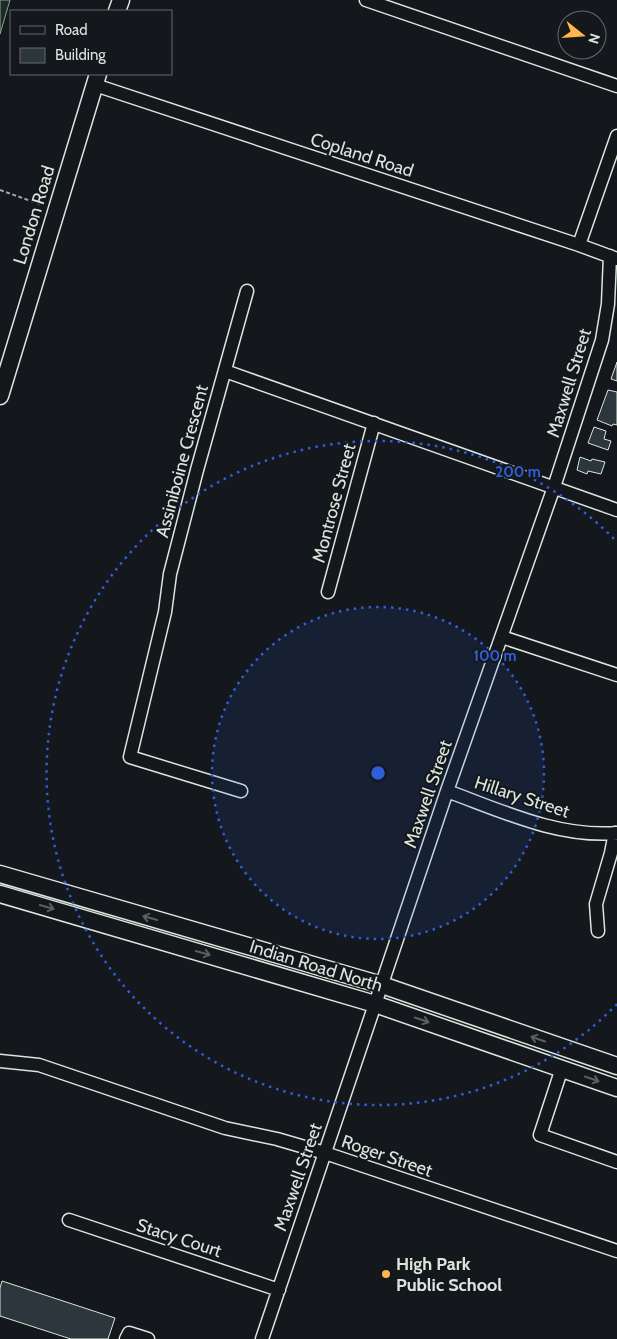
<svg xmlns="http://www.w3.org/2000/svg" width="617" height="1339" font-family="Cabin,sans-serif">
<style>
.green{fill:#1a2d24;stroke:#939e99}
.building{fill:#2c363c;stroke:#d8e6dc}
.lines{fill:none;stroke-linecap:round;stroke-linejoin:round}
.minor-casing{stroke:#d8e6dc;stroke-width:15}
.major-casing{stroke:#d8e6dc;stroke-width:19}
.path{stroke:#9da8a2;stroke-width:2;stroke-dasharray:4 2.5;stroke-linecap:butt}
.minor{stroke:#14181c;stroke-width:12}
.major{stroke:#14181c;stroke-width:16}
.oneway{stroke:#59605f}
.ring{fill:none;stroke:#305dd8;stroke-width:2.5;stroke-dasharray:2.5 5}
.poi-dot{fill:#ffb74d;stroke:#14181c;stroke-width:2}
.labels{text-anchor:middle;stroke-width:4;stroke-linejoin:round;paint-order:stroke}
.street-label{font-size:18px;fill:#d8e6dc;stroke:#14181c}
.poi-label{font-size:18px;font-weight:bold;fill:#d8e6dc;stroke:#14181c;text-anchor:start}
.centre{fill:#305dd8;stroke:#14181c;stroke-width:2.5}
.ring-label{font-size:15px;text-anchor:middle;font-weight:bold;fill:#305dd8;stroke:#14181c;stroke-width:4;stroke-linejoin:round;paint-order:stroke}
</style>
<rect width="100%" height="100%" fill="#14181c"/>
<path class="green" d="M0,0H10L0,34Z"/>
<path class="building" d="M617,362V381L611,379Z
M608,390L617,392V425L613,424L612,426L597,420Z
M594,427L606,431L604,439L611,441L608,450L588,443Z
M580,457L591,461L592,459L605,462L601,474L588,471L587,474L577,470Z
M2,1281L115,1318L108,1339H71L0,1316V1288Z"/>
<g class="lines">
<defs>
<path id="minor" d="M366,0L617,86
M95,85L579,245L617,259
M579,245L617,136
M225,371L617,510
M328,592L374,423
M502,637L617,675
M241,791L130,757L165,612L170,574L197,470L247,291
M447,791C502,811 558,838 617,833
M598,931L596,904L611,853L615,833
M0,1061L39,1065L225,1128L277,1139L325,1153L617,1251
M562,1068L540,1135L617,1162
M69,1220L279,1290
M126,1339L129,1333L148,1339
M262,1339L447,791L554,487L602,340L608,304L610,256"/>
<path id="major" d="M117,11L121,0
M0,396L98,74
M0,874L382,985L617,1066
M0,894L375,1004L617,1088"/>
</defs>
<use href="#minor" class="minor-casing"/>
<use href="#major" class="major-casing"/>
<path class="path" d="M0,190L42,205"/>
<use href="#minor" class="minor"/>
<use href="#major" class="major"/>
</g>
<defs><path id="oneway-shaft" d="M-6 0H5M1.5-3L5.5 0L1.5 3" fill="none" stroke-width="1.6" stroke-linecap="round" stroke-linejoin="round" transform="scale(1.25)"/></defs>
<g class="oneway">
<use href="#oneway-shaft" transform="translate(47 907) rotate(16)"/>
<use href="#oneway-shaft" transform="translate(150 918) rotate(-164)"/>
<use href="#oneway-shaft" transform="translate(203 953) rotate(16)"/>
<use href="#oneway-shaft" transform="translate(422 1020) rotate(19)"/>
<use href="#oneway-shaft" transform="translate(538 1039) rotate(-161)"/>
<use href="#oneway-shaft" transform="translate(592 1079) rotate(19)"/>
</g>
<circle cx="378" cy="773" r="166" fill="#305dd8" fill-opacity=".12"/>
<g class="ring">
<circle cx="378" cy="773" r="166"/>
<path d="M617 1004A332 332 0 1 1 617 542"/>
</g>
<circle class="poi-dot" cx="386" cy="1274" r="5"/>
<g class="labels">
<g class="street-label">
<text transform="translate(362 155) rotate(18)" y="6">Copland Road</text>
<text transform="translate(34 215) rotate(-73)" y="6">London Road</text>
<text transform="translate(569 383) rotate(-73)" y="6">Maxwell Street</text>
<text transform="translate(182 461) rotate(-75)" y="6">Assiniboine Crescent</text>
<text transform="translate(334 503) rotate(-75)" y="6">Montrose Street</text>
<text transform="translate(428 794) rotate(-71)" y="6">Maxwell Street</text>
<text transform="translate(522 797) rotate(18)" y="6">Hillary Street</text>
<text transform="translate(316 966) rotate(17)" y="6">Indian Road North</text>
<text transform="translate(387 1156) rotate(19)" y="6">Roger Street</text>
<text transform="translate(298 1177) rotate(-71)" y="6">Maxwell Street</text>
<text transform="translate(179 1238) rotate(18)" y="6">Stacy Court</text>
</g>
<g class="poi-label">
<text x="396" y="1270">High Park<tspan x="396" dy="21">Public School</tspan></text>
</g>
</g>
<circle cx="378" cy="773" r="8" class="centre"/>
<g class="ring-label">
<text x="518" y="477">200 m</text>
<text x="495" y="661">100 m</text>
</g>
<rect x="10" y="10" width="162" height="65" fill="#14181c" stroke="#626a69"/>
<rect x="20" y="26" width="25" height="8" fill="#14181c" stroke="#626a69"/>
<text x="55" y="35" font-size="15" fill="#d8e6dc">Road</text>
<rect x="20" y="48" width="25" height="15" fill="#2c363c" stroke="#626a69"/>
<text x="55" y="60" font-size="15" fill="#d8e6dc">Building</text>
<g transform="translate(582 35) rotate(107)"><circle r="24" fill="#14181c" stroke="#626a69"/>
<path d="M0-4L9 19L0 12L-9 19Z" fill="#ffb74d"/>
<text y="-8" font-size="14" font-weight="bold" text-anchor="middle" fill="#d8e6dc">N</text>
</g>
</svg>
